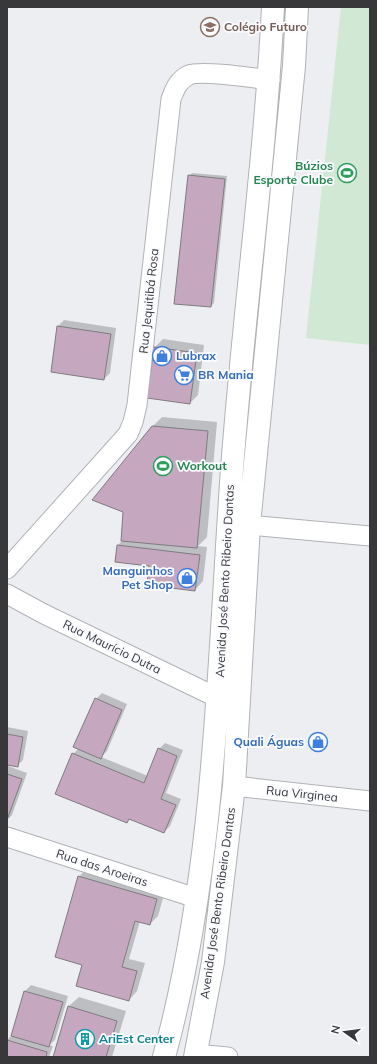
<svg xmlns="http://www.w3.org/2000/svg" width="377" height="1064" font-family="Mulish,sans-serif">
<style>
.green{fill:#d1e8d4}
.shadow{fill:#0003}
.building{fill:#c5a8c0;stroke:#7f7b7e}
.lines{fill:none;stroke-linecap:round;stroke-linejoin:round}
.street-casing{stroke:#b1b2b6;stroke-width:21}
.primary-casing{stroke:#b1b2b6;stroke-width:24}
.street{stroke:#fff;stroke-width:19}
.primary{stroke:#fff;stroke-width:22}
.labels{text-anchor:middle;stroke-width:3.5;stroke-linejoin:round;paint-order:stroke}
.education-label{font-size:12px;font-weight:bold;fill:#785e54;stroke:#fafbff;text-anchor:start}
.leisure-label{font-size:12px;font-weight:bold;fill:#27864d;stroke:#fafbff;text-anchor:end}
.street-label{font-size:12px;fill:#38383a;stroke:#fafbff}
.shop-label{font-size:12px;font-weight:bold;fill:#366cbe;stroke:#fafbff;text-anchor:start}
.culture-label{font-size:12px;font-weight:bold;fill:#0d838f;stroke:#fafbff;text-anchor:start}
</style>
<rect width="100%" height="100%" fill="#eceef2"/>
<path class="green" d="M341,7H370V345L306,338Z"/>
<path class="shadow" d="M192,173L227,176L214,303L211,306L189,176Z
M64,320L116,328L110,373L104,379L58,326Z
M163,339L204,345L198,395L190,403L155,347Z
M162,417L217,422L207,537L198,546L207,547L203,581L195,590L118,545L122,541L125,511L152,427Z
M102,693L127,704L107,751L101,757L148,776L159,749L165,743L183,750L166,793L181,799L170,826L164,832L130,819L127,822L73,754L79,748L96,699Z
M7,727L28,731L23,760L17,766L7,764Z
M8,766L27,773L12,815L7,820Z
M87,868L165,891L158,916L150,924L140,921L129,959L145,963L137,991L129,1000L83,964L79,877Z
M31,985L68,996L55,1040L49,1045L53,1046L49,1057H7V1040L12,1035L25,991Z
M79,997L126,1011L112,1057H54L69,1006Z"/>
<path class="building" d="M188,175L225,179L211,307L174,304Z
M57,326L111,334L104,380L51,372Z
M154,347L197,353L190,404L147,398Z
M152,426L208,431L197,548L121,541L123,512L92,500Z
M117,545L200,555L195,591L147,585L149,566L115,562Z
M95,698L122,710L101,759L73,747Z
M7,734L23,737L18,767L7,765Z
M158,748L177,756L161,799L176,805L164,833L129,819L127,823L55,794L72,753L144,783Z
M7,774L22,779L7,820Z
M78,876L157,899L150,925L135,921L122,967L137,971L129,1001L76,986L82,965L55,957Z
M24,991L63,1002L49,1047L11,1036Z
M68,1006L117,1021L106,1057H53Z
M7,1040L47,1052L46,1057H7Z"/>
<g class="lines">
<defs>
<path id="street" d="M249,525L370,536
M7,569L128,434L133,422L137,405L171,99C175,89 178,80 189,75C201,70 254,78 270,80
M7,594L44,614L218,698
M234,786L370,801
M7,837L196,898
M195,1054L228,1057"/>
<path id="primary" d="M164,1057C215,870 218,675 231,483C242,324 265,166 273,7
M195,1057L213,962L234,786L249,525L294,66L297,7"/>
</defs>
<use href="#street" class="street-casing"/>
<use href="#primary" class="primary-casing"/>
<use href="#street" class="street"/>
<use href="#primary" class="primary"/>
</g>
<defs>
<symbol id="school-ring" viewBox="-11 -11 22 22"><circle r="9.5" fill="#fafbff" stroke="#8d6e63" stroke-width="1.5"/><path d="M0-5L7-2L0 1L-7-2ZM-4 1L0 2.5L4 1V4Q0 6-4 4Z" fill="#8d6e63"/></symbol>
<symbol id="stadium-ring" viewBox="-11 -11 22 22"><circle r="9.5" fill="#fafbff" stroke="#2e9e5b" stroke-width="1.5"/><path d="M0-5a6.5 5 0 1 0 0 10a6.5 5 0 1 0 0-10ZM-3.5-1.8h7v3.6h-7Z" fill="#2e9e5b"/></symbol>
<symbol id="shop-ring" viewBox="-11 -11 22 22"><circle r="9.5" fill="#fafbff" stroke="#3f7fe0" stroke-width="1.5"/><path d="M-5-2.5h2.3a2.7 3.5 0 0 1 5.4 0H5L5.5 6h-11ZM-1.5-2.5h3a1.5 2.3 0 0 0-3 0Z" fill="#3f7fe0"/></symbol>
<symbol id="supermarket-ring" viewBox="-11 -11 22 22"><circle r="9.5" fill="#fafbff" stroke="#3f7fe0" stroke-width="1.5"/><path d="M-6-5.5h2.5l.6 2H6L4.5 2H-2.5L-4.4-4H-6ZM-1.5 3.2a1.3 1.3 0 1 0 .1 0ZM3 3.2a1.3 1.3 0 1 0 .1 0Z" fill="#3f7fe0"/></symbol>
<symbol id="building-ring" viewBox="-11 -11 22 22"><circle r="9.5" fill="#fafbff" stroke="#0f9aa8" stroke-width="1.5"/><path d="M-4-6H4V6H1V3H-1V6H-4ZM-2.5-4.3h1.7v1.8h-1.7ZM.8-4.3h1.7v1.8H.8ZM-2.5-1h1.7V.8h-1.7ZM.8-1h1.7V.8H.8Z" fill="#0f9aa8"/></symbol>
</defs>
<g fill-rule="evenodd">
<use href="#school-ring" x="199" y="16" width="22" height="22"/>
<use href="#stadium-ring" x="336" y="162" width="22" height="22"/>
<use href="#shop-ring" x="151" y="345" width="22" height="22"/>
<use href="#supermarket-ring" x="173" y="364" width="22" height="22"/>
<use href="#stadium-ring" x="152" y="455" width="22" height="22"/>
<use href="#shop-ring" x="176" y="567" width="22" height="22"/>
<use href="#shop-ring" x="307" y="731" width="22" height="22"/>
<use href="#building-ring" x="74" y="1028" width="22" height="22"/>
</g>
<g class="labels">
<g class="education-label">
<text x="224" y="31">Colégio Futuro</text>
</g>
<g class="leisure-label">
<text x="333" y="170">Búzios<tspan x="333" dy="14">Esporte Clube</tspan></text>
<text x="177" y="470" text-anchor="start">Workout</text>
</g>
<g class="street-label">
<text transform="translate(149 301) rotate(-84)" y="4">Rua Jequitibá Rosa</text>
<text transform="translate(225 581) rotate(-87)" y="4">Avenida José Bento Ribeiro Dantas</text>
<text transform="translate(112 647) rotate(26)" y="4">Rua Maurício Dutra</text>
<text transform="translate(302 794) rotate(6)" y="4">Rua Virginea</text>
<text transform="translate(102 868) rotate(18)" y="4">Rua das Aroeiras</text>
<text transform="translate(218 903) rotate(-82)" y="4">Avenida José Bento Ribeiro Dantas</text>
</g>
<g class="shop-label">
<text x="176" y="360">Lubrax</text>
<text x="198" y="379">BR Mania</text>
<text x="173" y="575" text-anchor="end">Manguinhos<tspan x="173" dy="14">Pet Shop</tspan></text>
<text x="304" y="746" text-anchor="end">Quali Águas</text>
</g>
<g class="culture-label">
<text x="99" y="1043">AriEst Center</text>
</g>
</g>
<rect width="377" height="1064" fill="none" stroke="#38383a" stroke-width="16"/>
<g transform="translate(345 1032) rotate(284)" stroke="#fafbff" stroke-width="3" paint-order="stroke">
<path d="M0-3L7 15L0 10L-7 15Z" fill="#38383a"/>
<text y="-6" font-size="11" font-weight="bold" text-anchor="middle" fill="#38383a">N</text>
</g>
</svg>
